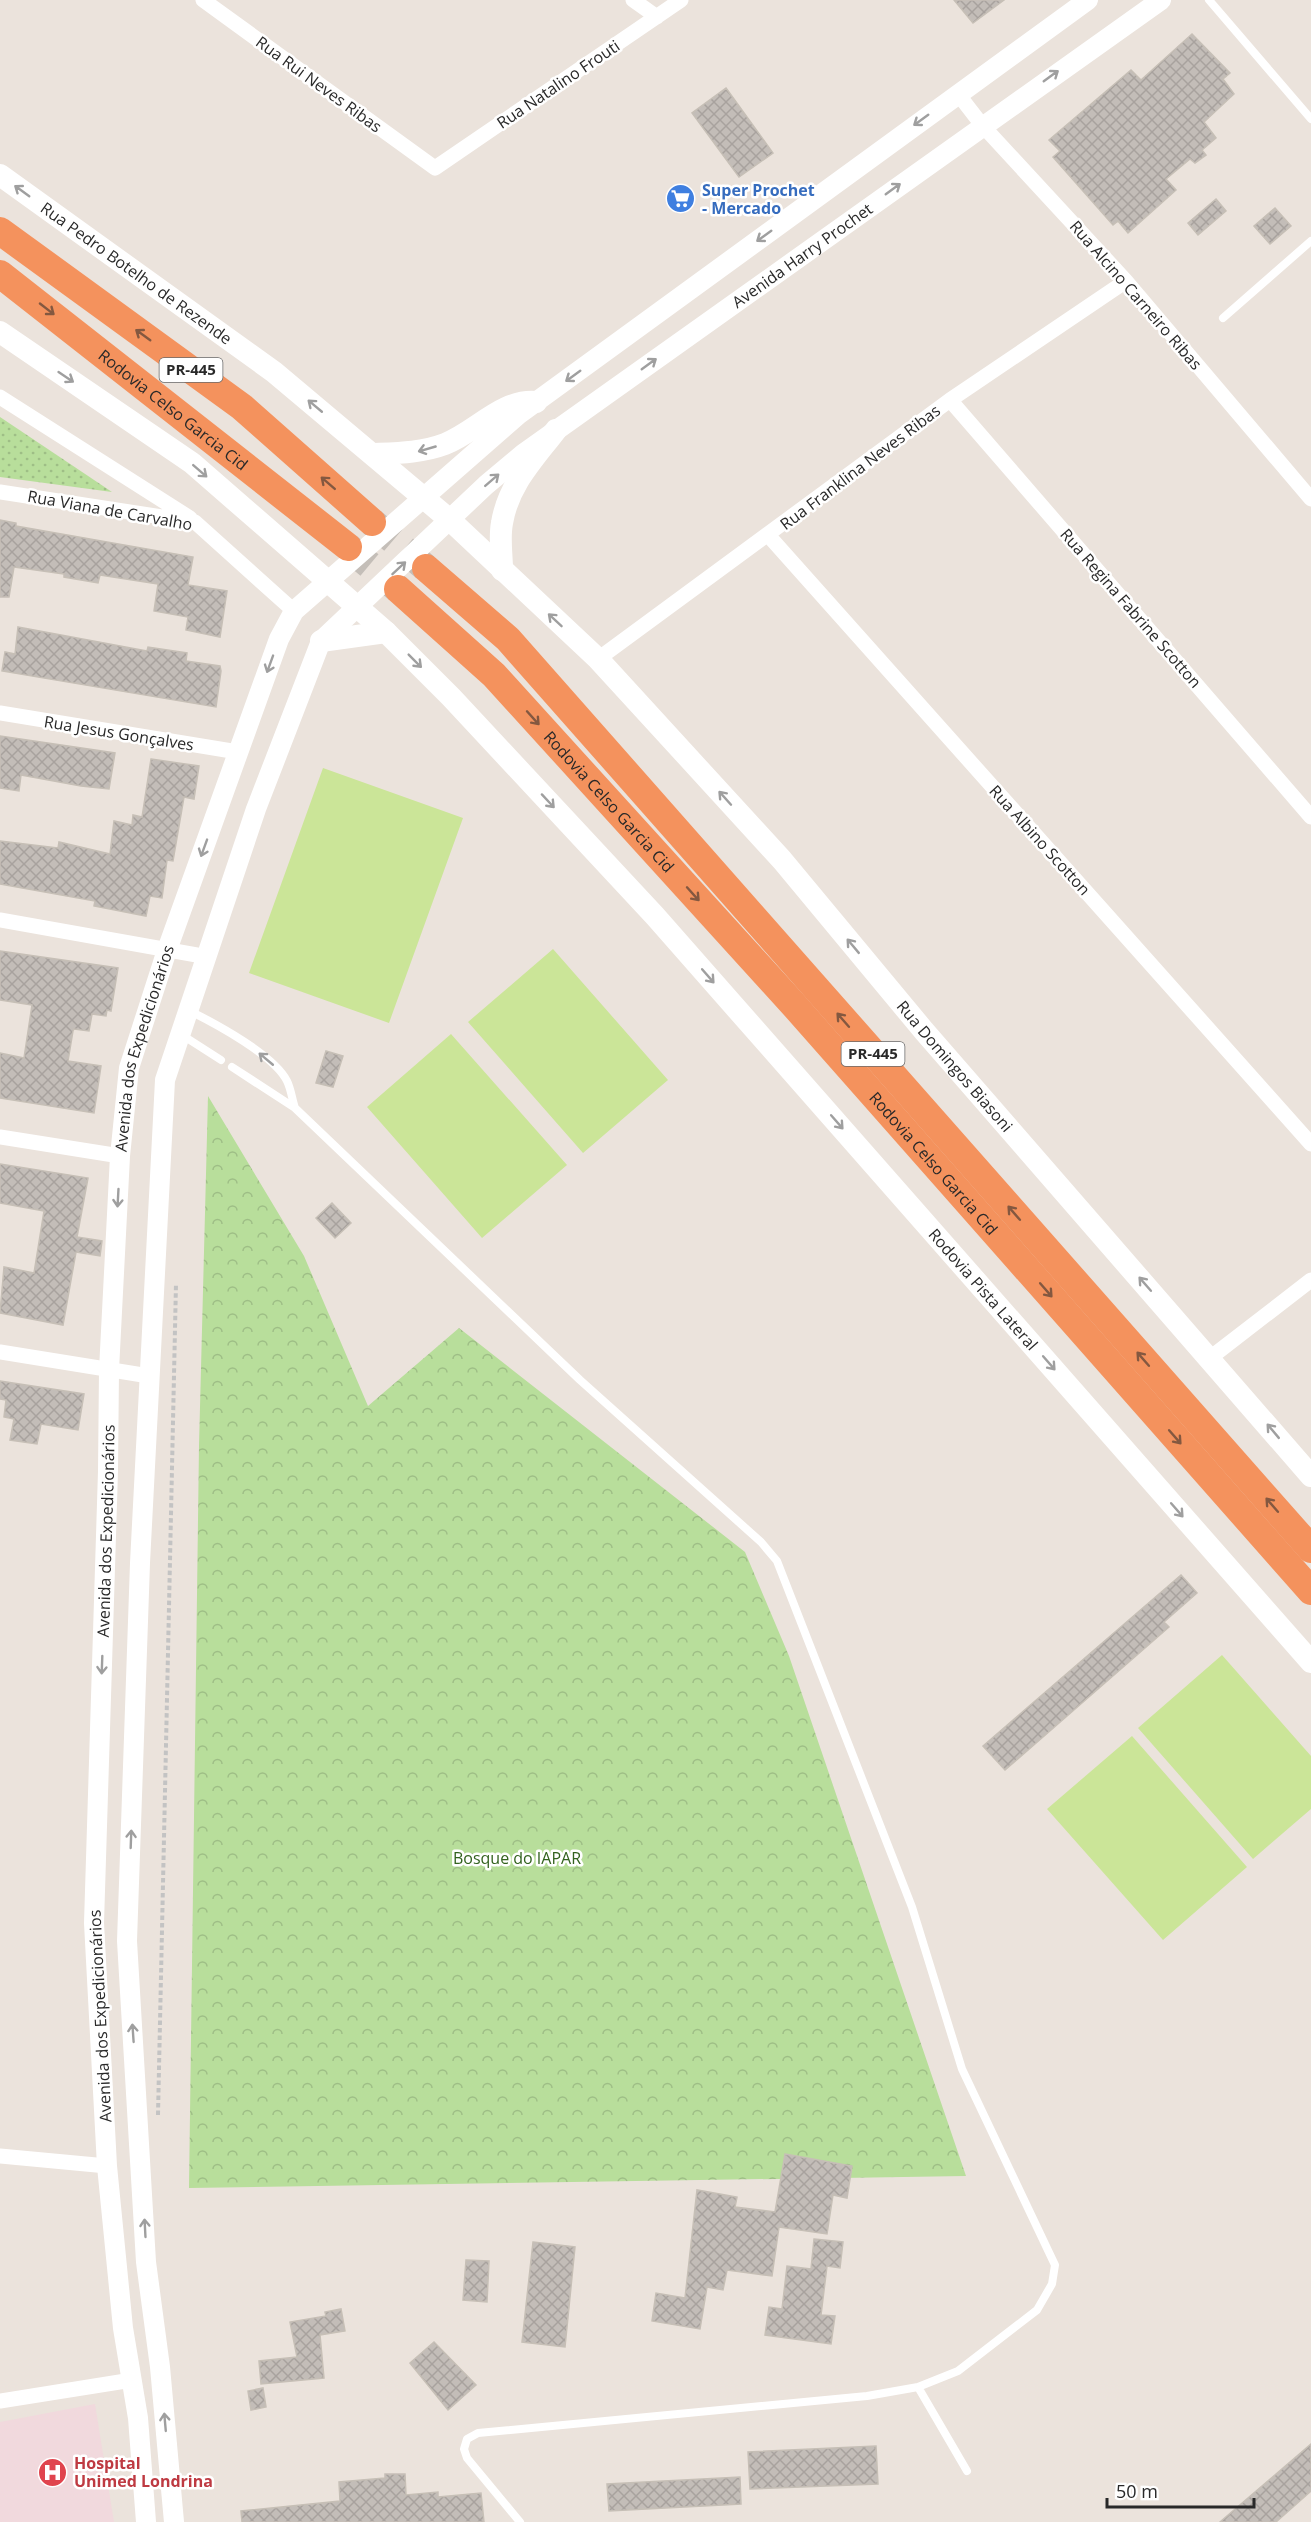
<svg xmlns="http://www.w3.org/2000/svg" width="1311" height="2522" font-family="'Open Sans',sans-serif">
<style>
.medical{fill:#f1d9dd}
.forest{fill:url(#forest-crowns)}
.park{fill:url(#park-dots)}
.pitch{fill:#cbe598}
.building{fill:url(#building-cross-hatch);stroke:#c6bfb6;stroke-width:1.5}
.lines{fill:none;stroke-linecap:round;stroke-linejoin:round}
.motorway-tunnel{stroke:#c4beb8;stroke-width:28;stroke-dasharray:28 14;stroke-linecap:butt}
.path{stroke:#c3c3c3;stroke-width:4;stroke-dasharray:4.5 3;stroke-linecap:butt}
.service{stroke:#fff;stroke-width:8}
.minor{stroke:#fff;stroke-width:15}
.tertiary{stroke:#fff;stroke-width:20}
.secondary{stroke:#fff;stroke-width:22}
.motorway{stroke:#f4925d;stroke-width:28}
.oneway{stroke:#9f9f9f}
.oneway2{stroke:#845840}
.labels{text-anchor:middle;stroke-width:5;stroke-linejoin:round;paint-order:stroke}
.shield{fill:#fff;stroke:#696969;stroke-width:1.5}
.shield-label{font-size:15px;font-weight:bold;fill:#292929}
.street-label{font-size:16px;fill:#292929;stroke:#fff}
.shop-label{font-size:16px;font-weight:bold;fill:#366cbe;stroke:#fff;text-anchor:start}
.park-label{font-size:16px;fill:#32621e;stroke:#fff}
.health-label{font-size:16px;font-weight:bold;fill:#be3a42;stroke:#fff;text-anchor:start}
</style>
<defs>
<pattern id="forest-crowns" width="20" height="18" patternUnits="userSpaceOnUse" patternTransform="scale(1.5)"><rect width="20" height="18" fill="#b8de9b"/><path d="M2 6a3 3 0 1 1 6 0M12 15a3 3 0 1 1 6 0" fill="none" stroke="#9ebe86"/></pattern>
<pattern id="park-dots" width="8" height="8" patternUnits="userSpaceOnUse" patternTransform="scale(1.5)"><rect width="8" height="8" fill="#b8de9b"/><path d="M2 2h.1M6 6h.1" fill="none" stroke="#9ebe86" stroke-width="1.8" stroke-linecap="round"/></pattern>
<pattern id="building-cross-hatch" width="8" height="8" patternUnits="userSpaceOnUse" patternTransform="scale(1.5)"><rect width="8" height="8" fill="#c3bdb8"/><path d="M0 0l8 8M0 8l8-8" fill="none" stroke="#a8a29e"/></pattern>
</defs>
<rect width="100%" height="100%" fill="#ebe3dc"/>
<path class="medical" d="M95,2404L114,2522H0V2422Z"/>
<path class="forest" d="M208,1096L304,1256L368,1406L459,1328L745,1552L789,1656L966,2176L189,2188L199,1446Z"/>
<path class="park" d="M0,417L112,492L0,477Z"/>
<path class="pitch" d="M323,768L463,818L389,1023L249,973Z
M553,949L668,1080L583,1153L468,1022Z
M451,1034L567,1165L482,1238L367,1107Z
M1222,1655L1311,1756V1809L1253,1859L1138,1728Z
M1132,1736L1247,1867L1163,1940L1047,1809Z"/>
<path class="building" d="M954,0H1004L973,23Z
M1192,34L1230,73L1223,79L1234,94L1204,122L1216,138L1202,150L1206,155L1195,163L1190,159L1166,179L1176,190L1128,233L1118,221L1113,225L1053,157L1060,151L1049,140L1131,70L1141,80Z
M726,88L773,153L739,177L692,113Z
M1216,199L1226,211L1198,235L1188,223Z
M1275,208L1291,226L1270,244L1254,226Z
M0,520L16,523V526L193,557L188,585L227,591L220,637L186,630L188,617L154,611L158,584L100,575L98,583L64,577V574L14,567L9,597H0Z
M18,627L147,651L148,647L187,653L186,661L220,666L221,671L216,707L2,671L5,652L15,654Z
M0,736L115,753L109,789L81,786L21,775L19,791L0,788Z
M151,759L199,766L194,799L184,797L173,861L167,860L162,898L150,896L146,916L94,906L95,901L0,884V841L58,848L59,842L110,854L114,821L132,825L133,815L142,817Z
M0,951L118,968L111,1011L107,1010L106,1016L92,1014L89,1031L74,1029L73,1031L68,1061L101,1066L94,1113L0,1098V1053L24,1058L32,1005L0,1000Z
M326,1051L343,1056L333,1087L316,1083Z
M0,1164L88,1178L77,1237L102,1241L100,1256L76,1252L63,1325L0,1313L4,1267L34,1273L44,1211L0,1203Z
M332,1203L351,1223L335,1238L316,1218Z
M0,1381L84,1394L78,1430L41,1424L37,1444L10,1440L14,1419L4,1417L6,1400L0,1399Z
M1181,1575L1197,1593L1164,1622L1169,1627L1005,1770L983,1746Z
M785,2154L852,2166L847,2198L833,2195L827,2234L779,2227L772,2276L727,2270L723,2290L707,2287L700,2329L652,2321L656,2293L685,2298L697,2190L737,2197L735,2207L775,2212Z
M814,2239L843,2242L840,2268L827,2266L821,2315L835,2316L831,2344L765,2335L769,2307L782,2309L787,2266L811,2269Z
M533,2242L575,2247L565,2347L522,2342Z
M466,2260L489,2261L487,2302L463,2300Z
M341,2309L345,2331L320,2335L324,2378L261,2384L259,2361L297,2357L290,2322L326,2316L325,2312Z
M434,2342L476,2385L448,2410L410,2363Z
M263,2388L266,2407L251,2410L248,2391Z
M1311,2444V2491L1276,2522H1220Z
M876,2446L878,2484L750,2489L748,2452Z
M385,2474H405L406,2495L438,2492V2497L481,2493L484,2522H242L241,2511L340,2501L339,2482L385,2478Z
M740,2477L741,2504L609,2511L607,2484Z"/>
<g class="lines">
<path class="motorway-tunnel" d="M372,522L426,568
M348,547L398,589"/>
<path class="path" d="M158,2115L176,1283"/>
<path class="service" d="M1209,0L1311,119
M1223,318L1311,241
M190,1011C216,1024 274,1055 287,1081C291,1089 292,1099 295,1108
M182,1035L221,1060
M232,1067L295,1108L580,1380L761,1542L777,1561L912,1907L962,2069L1055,2265L1052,2284L1037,2310L958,2371L918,2387L867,2396L478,2433L467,2439L464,2449L467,2458L520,2522
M918,2387L967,2471"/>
<path class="minor" d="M203,0L435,168L681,0
M633,0L657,17
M958,94L982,125L1126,281L1311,499
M0,397L190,518
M950,400L1311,817
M0,492L195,522L294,611
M768,535L1311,1144
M598,659L950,400L1126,281
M0,713L238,752
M0,920L208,957
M0,1137L120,1156
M0,1352L149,1376
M1210,1358L1311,1280
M0,2156L107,2166
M0,2401L132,2380"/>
<g class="tertiary">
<path id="s1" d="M146,2522L138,2418L123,2328L107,2166L94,1923L108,1471L109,1370L120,1156L129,1068L167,950L279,639L294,611L518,415L1088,0"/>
<path id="s2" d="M174,2522L160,2367L146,2262L127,1941L140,1563L165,1080L256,809L321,641L486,485L523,454L1161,0"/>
</g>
<g class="secondary">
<path id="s3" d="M0,175L274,372L450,520L598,659L782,860L924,1031L1311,1476"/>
<path id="s4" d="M0,332L192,463L386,632L451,697L655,916L1311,1662"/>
<path d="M372,454C397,453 421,453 445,444C476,432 502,399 536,402"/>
<path d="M502,570C502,555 499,538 502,523C508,485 534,459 556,430"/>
<path d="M321,641L386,632"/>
</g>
<g class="motorway">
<path d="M0,231L242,407L372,522"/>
<path id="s5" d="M0,274L348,547"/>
<path d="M426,568L508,639L1311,1549"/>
<path id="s6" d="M398,589L494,675L793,1004L1311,1591"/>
</g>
</g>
<defs><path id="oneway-shaft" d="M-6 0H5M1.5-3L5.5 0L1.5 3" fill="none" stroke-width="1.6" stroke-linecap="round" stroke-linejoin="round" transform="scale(1.5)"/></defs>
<g class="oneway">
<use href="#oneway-shaft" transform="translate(1051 76) rotate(-36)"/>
<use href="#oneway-shaft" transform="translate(921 120) rotate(144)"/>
<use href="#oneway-shaft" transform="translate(893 189) rotate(-36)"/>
<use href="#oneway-shaft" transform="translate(22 191) rotate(-144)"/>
<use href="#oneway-shaft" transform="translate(764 236) rotate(144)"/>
<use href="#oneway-shaft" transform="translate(649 364) rotate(-36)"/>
<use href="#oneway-shaft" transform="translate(573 376) rotate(144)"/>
<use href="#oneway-shaft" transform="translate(66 377) rotate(34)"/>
<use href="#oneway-shaft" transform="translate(315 406) rotate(-140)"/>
<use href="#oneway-shaft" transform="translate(427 449) rotate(164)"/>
<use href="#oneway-shaft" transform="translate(200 471) rotate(41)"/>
<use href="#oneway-shaft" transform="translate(492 480) rotate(-41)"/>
<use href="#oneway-shaft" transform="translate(399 568) rotate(-43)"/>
<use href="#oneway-shaft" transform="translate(555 620) rotate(-137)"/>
<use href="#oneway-shaft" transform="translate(415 661) rotate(45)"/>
<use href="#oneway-shaft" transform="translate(270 664) rotate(110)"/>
<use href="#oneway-shaft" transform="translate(725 798) rotate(-132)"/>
<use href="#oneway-shaft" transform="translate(548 801) rotate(47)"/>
<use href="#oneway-shaft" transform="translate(204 848) rotate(110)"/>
<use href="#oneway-shaft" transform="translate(853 946) rotate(-130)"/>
<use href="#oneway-shaft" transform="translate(708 976) rotate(49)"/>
<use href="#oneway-shaft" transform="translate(266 1059) rotate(-140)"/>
<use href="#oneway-shaft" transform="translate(837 1122) rotate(49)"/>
<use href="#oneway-shaft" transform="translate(118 1198) rotate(93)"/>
<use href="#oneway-shaft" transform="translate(1145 1284) rotate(-131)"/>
<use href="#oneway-shaft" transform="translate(1049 1363) rotate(49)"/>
<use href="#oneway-shaft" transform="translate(1273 1431) rotate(-130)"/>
<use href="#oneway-shaft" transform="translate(1177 1510) rotate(49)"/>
<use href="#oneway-shaft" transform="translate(102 1665) rotate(92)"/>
<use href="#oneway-shaft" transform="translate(131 1839) rotate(-88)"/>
<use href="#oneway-shaft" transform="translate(133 2033) rotate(-94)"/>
<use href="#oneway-shaft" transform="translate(145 2228) rotate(-93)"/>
<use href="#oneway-shaft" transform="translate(165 2422) rotate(-95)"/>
</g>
<g class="oneway2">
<use href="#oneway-shaft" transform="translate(47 309) rotate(38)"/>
<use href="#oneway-shaft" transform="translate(143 335) rotate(-144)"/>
<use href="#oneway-shaft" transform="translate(328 483) rotate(-139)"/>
<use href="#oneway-shaft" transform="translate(533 718) rotate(48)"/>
<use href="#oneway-shaft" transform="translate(693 894) rotate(48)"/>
<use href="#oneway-shaft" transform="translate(843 1020) rotate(-131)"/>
<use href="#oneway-shaft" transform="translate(1014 1213) rotate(-131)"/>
<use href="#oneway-shaft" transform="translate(1046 1290) rotate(49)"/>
<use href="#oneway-shaft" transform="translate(1143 1359) rotate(-131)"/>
<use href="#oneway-shaft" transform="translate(1175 1437) rotate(49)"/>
<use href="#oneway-shaft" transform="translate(1272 1505) rotate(-131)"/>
</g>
<defs>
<symbol id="supermarket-disc" viewBox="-11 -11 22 22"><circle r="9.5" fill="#3f7fe0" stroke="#fff"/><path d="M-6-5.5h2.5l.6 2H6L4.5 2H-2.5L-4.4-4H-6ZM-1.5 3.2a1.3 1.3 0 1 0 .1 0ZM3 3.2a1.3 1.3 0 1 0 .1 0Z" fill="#fff"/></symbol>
<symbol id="hospital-disc" viewBox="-11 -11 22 22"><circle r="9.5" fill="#e0444e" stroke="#fff"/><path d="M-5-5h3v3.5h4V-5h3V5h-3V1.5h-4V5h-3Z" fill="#fff"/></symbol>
</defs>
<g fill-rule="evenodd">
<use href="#supermarket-disc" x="664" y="182" width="33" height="33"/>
<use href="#hospital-disc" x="36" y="2456" width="33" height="33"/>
</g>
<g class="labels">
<g class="shield">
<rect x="159.5" y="358" width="63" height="24" rx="4.5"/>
<rect x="841.5" y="1042" width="63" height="24" rx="4.5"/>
</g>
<g class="shield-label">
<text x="191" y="375">PR-445</text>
<text x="873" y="1059">PR-445</text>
</g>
<g class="street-label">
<text transform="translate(319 84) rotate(36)" y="6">Rua Rui Neves Ribas</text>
<text transform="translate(558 84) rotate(-34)" y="6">Rua Natalino Frouti</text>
<text dy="6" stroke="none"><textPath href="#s2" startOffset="2529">Avenida Harry Prochet</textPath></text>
<text dy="6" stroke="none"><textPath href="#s3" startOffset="168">Rua Pedro Botelho de Rezende</textPath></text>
<text transform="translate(1136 295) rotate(49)" y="6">Rua Alcino Carneiro Ribas</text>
<text dy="6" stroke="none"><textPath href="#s5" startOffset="220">Rodovia Celso Garcia Cid</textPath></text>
<text transform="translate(860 467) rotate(-37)" y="6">Rua Franklina Neves Ribas</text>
<text transform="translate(110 510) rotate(10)" y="6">Rua Viana de Carvalho</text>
<text transform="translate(1131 608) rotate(49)" y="6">Rua Regina Fabrine Scotton</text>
<text transform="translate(119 733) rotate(9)" y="6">Rua Jesus Gonçalves</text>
<text dy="6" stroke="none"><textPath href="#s6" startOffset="300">Rodovia Celso Garcia Cid</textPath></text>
<text transform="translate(1040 840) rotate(48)" y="6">Rua Albino Scotton</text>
<text dy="6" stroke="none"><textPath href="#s1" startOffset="1480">Avenida dos Expedicionários</textPath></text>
<text dy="6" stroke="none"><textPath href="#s3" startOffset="1312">Rua Domingos Biasoni</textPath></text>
<text dy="6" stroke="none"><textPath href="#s6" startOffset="786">Rodovia Celso Garcia Cid</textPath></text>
<text dy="6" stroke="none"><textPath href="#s4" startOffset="1378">Rodovia Pista Lateral</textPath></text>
<text dy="6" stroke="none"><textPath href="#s1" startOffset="994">Avenida dos Expedicionários</textPath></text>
<text transform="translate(100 2016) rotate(-93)" y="6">Avenida dos Expedicionários</text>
</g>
<g class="shop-label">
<text x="702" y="196">Super Prochet<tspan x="702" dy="18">- Mercado</tspan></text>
</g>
<g class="park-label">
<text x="517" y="1864">Bosque do IAPAR</text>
</g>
<g class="health-label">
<text x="74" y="2469">Hospital<tspan x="74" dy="18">Unimed Londrina</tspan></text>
</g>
</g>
<path d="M1107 2498v9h147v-9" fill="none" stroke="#292929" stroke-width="3"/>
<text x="1116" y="2498" font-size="18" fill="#292929" stroke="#ffffff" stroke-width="4.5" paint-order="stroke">50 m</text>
</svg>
